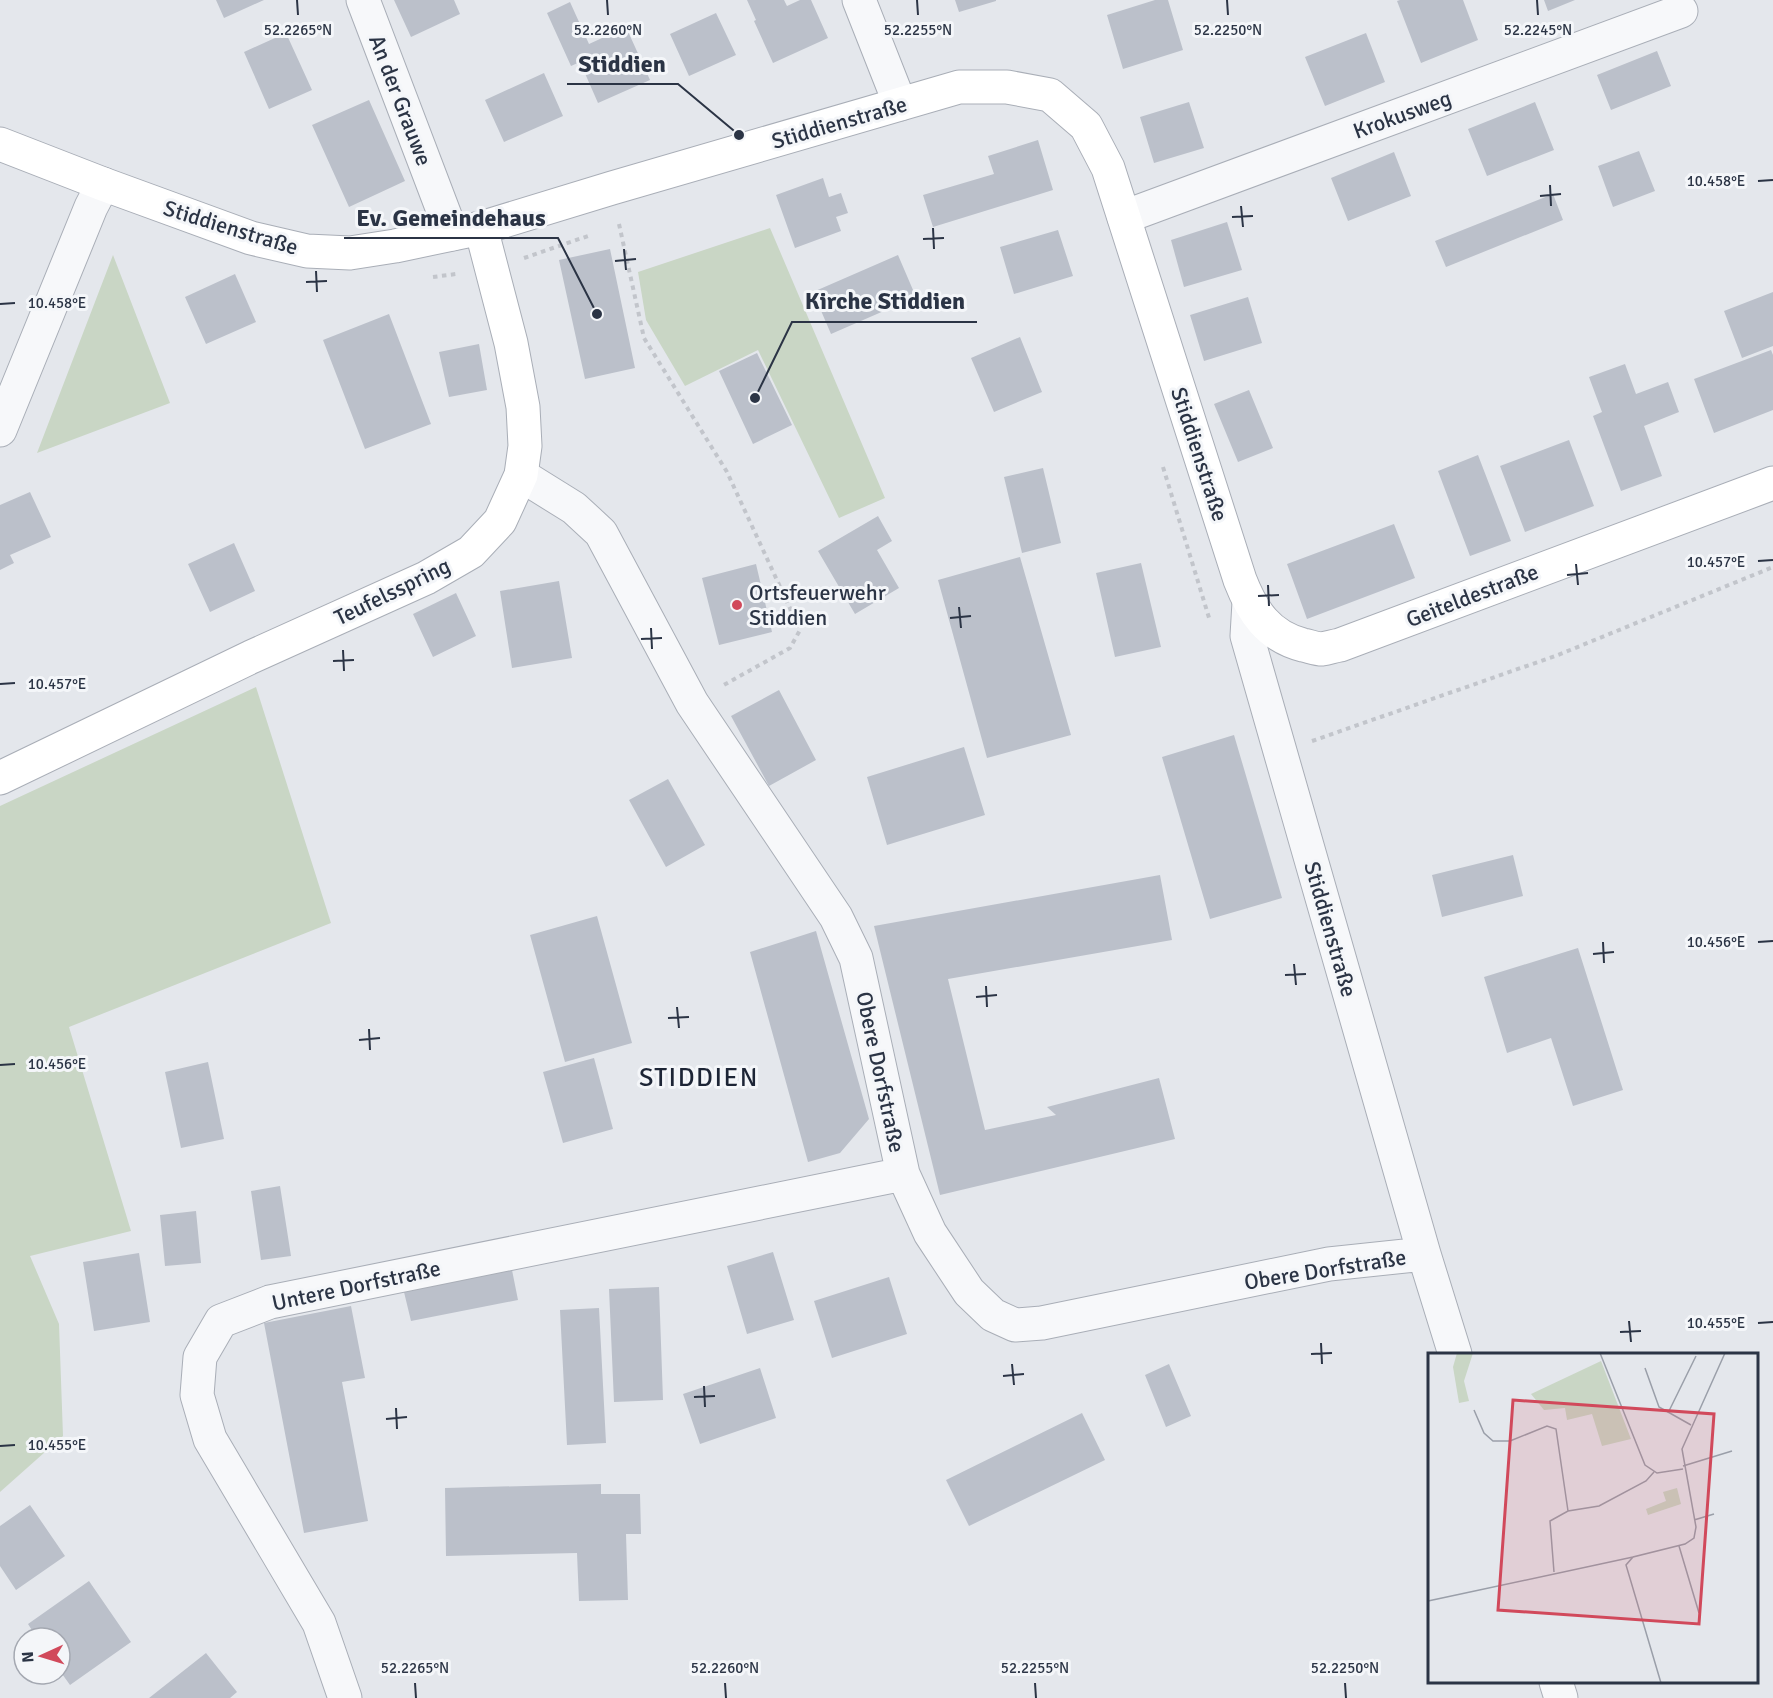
<svg xmlns="http://www.w3.org/2000/svg" width="1773" height="1698" font-family="Signika,sans-serif">
<style>
.green{fill:#c9d6c5}
.building{fill:#bbc0ca}
.lines{fill:none;stroke-linecap:round;stroke-linejoin:round}
.street-casing{stroke:#a9aeb7;stroke-width:35}
.secondary-casing{stroke:#a9aeb7;stroke-width:35}
.path{stroke:#c2c5cb;stroke-width:4;stroke-dasharray:4.5 4.5;stroke-linecap:butt}
.street{stroke:#f7f8fa;stroke-width:33}
.secondary{stroke:#fff;stroke-width:33}
.ticks{fill:none;stroke:#2b3445;stroke-width:2}
.poi-dot{fill:#d1495b;stroke:#f4f6f9;stroke-width:2}
.labels{text-anchor:middle;stroke-width:6;stroke-linejoin:round;paint-order:stroke}
.street-label{font-size:22px;fill:#2b3445;stroke:#f4f6f9}
.poi-label{font-size:22px;fill:#2b3445;stroke:#f4f6f9;text-anchor:start}
.quarter-label{font-size:26px;letter-spacing:1.5px;fill:#1d2536;stroke:#f4f6f9}
.inset-road{fill:none;stroke:#9a9fa9;stroke-width:1.5}
.view{fill:#d1495b;fill-opacity:0.15;stroke:#d1495b;stroke-width:3}
.inset-edge{fill:none;stroke:#2b3445;stroke-width:3}
.ticks-label{font-size:15px;text-anchor:middle;fill:#2b3445;stroke:#f4f6f9;stroke-width:6;stroke-linejoin:round;paint-order:stroke}
.leader{fill:none;stroke:#2b3445;stroke-width:2}
.callout-dot{fill:#2b3445;stroke:#f4f6f9;stroke-width:2}
.callout-label{font-size:24px;text-anchor:middle;font-weight:bold;fill:#2b3445;stroke:#f4f6f9;stroke-width:6;stroke-linejoin:round;paint-order:stroke}
</style>
<rect width="100%" height="100%" fill="#e4e7ec"/>
<path class="green" d="M770,228L885,498L839,518L758,350L685,386L646,320L638,272Z
M113,255L170,403L37,453Z
M256,687L331,923L69,1027L131,1231L30,1256L59,1324L63,1436L0,1492V806Z"/>
<path class="building" d="M216,0H264L224,18Z
M394,0H454L460,14L411,37Z
M747,0H784L787,6L800,0H811L828,38L773,63L754,21L756,20Z
M955,0H996V1L959,12Z
M1155,0H1168L1183,50L1123,69L1107,15Z
M1400,0H1463L1478,40L1421,63L1397,1Z
M1544,0H1575L1548,11Z
M570,2L589,44L626,27L650,80L598,103L580,62L571,66L547,13Z
M716,13L736,55L689,76L670,34Z
M286,33L312,90L269,109L244,52Z
M1366,33L1385,82L1325,106L1305,57Z
M1657,51L1671,86L1611,110L1597,75Z
M544,73L563,116L504,142L485,100Z
M369,100L405,181L349,207L312,125Z
M1189,102L1204,148L1154,163L1140,117Z
M1535,102L1554,150L1487,176L1468,129Z
M1038,140L1053,190L933,227L923,195L994,174L988,156Z
M1639,151L1655,191L1613,207L1598,166Z
M1394,152L1411,196L1348,221L1331,178Z
M823,178L829,197L841,193L848,213L836,217L841,231L795,248L776,195Z
M1553,194L1563,220L1446,267L1435,241Z
M1227,222L1242,270L1184,287L1171,240Z
M1058,230L1073,276L1014,294L1000,247Z
M610,249L635,368L585,379L559,260Z
M898,255L916,297L831,334L813,292Z
M235,274L256,322L206,344L185,297Z
M1773,292V346L1742,358L1724,311Z
M1248,297L1262,343L1204,361L1190,315Z
M389,314L431,424L365,449L323,340Z
M1020,337L1042,392L994,412L971,358Z
M479,344L487,390L449,397L439,352Z
M1771,350L1773,355V410L1714,433L1694,379Z
M757,353L792,425L753,444L719,371Z
M1625,364L1636,394L1668,382L1679,412L1644,426L1662,476L1621,491L1593,416L1602,412L1589,377Z
M1249,390L1273,448L1238,462L1214,404Z
M1569,440L1594,506L1525,532L1500,466Z
M1478,455L1511,541L1470,556L1438,471Z
M1043,468L1061,543L1022,553L1004,477Z
M30,492L51,537L10,555L14,563L0,570V505Z
M878,516L892,541L877,550L899,588L855,614L818,551Z
M1394,524L1415,578L1307,619L1287,564Z
M234,543L255,591L210,612L188,564Z
M1020,557L1071,735L987,758L938,580Z
M1141,563L1161,647L1115,657L1096,573Z
M756,564L772,632L719,645L702,578Z
M559,581L572,658L512,668L500,591Z
M456,593L476,636L433,657L413,614Z
M779,690L816,760L769,786L731,716Z
M1234,735L1282,898L1210,919L1162,757Z
M964,747L985,815L887,845L867,777Z
M668,779L705,845L666,867L629,800Z
M1513,855L1523,896L1442,917L1432,875Z
M1160,875L1172,940L948,979L985,1130L1056,1115L1047,1107L1159,1078L1175,1139L940,1195L874,926Z
M597,916L632,1043L565,1062L530,935Z
M816,931L869,1119L840,1153L808,1162L750,952Z
M1578,948L1623,1090L1573,1106L1551,1038L1507,1053L1484,977Z
M594,1058L613,1129L563,1143L543,1072Z
M208,1062L224,1139L181,1148L165,1072Z
M280,1186L291,1256L261,1260L251,1191Z
M196,1211L201,1263L165,1266L160,1215Z
M773,1252L794,1320L747,1334L727,1266Z
M139,1253L150,1322L94,1331L83,1262Z
M512,1270L518,1300L411,1321L404,1292Z
M889,1277L907,1334L832,1358L814,1301Z
M659,1287L663,1400L614,1402L609,1289Z
M351,1306L365,1378L342,1382L368,1521L304,1533L264,1323Z
M599,1308L606,1443L567,1445L560,1310Z
M1169,1364L1191,1416L1166,1427L1145,1375Z
M760,1368L776,1418L700,1444L683,1394Z
M1082,1413L1105,1460L969,1526L946,1480Z
M601,1484V1494H640L641,1534H626L628,1600L579,1601L577,1553L446,1556L445,1488Z
M30,1505L65,1556L16,1590L0,1566V1526Z
M89,1581L131,1642L70,1685L60,1671V1638H37L28,1624Z
M206,1653L237,1692L230,1698H149Z"/>
<g class="lines">
<defs>
<path id="street" d="M363,0L452,234
M859,0L900,104
M1124,217L1681,11
M0,430L91,207L103,184
M521,475L574,508L601,533L692,703L836,917L856,958L903,1174L930,1233L969,1292L993,1315L1015,1325L1042,1323L1329,1264L1424,1254
M1249,602L1247,636L1424,1254L1455,1354
M1556,1682L1561,1698
M345,1698L319,1623L210,1439L197,1395L200,1357L221,1321L270,1302L903,1174"/>
<path id="secondary" d="M0,144L103,184L251,238L307,251L350,253L395,246L481,228L612,188L959,87H1007L1050,95L1086,126L1108,168L1240,580C1252,611 1268,636 1303,645C1309,646 1316,649 1322,649C1328,648 1334,646 1340,645L1773,483
M0,778L251,657L426,578L471,552L500,521L521,475L525,446L523,407L511,343L481,228"/>
</defs>
<use href="#street" class="street-casing"/>
<use href="#secondary" class="secondary-casing"/>
<path class="path" d="M619,224L644,338L727,472L800,630L790,648L722,686
M524,258L588,236
M433,277L456,274
M1163,467L1210,621
M1312,741L1558,655L1773,567"/>
<use href="#street" class="street"/>
<use href="#secondary" class="secondary"/>
</g>
<path class="ticks" d="M297,0L298,15M607,0L608,15M917,0L918,15M1227,0L1228,15M1537,0L1538,15M1758,181L1773,180M1550,185L1551,206M1540,196L1561,194M1241,206L1243,227M1232,217L1253,216M933,228L934,249M923,239L944,238M624,249L626,270M615,261L636,259M316,271L317,292M306,282L327,281M0,304L15,303M1758,561L1773,560M1576,564L1578,585M1567,575L1588,573M1268,585L1269,606M1258,596L1279,595M959,607L961,628M950,618L971,616M651,628L652,649M641,639L662,638M343,650L344,671M333,661L354,660M0,684L15,683M1603,942L1604,963M1758,942L1773,941M1593,954L1614,952M1294,964L1296,985M1285,975L1306,974M986,986L987,1007M976,997L997,995M677,1007L679,1028M668,1018L689,1017M369,1029L370,1050M359,1040L380,1038M0,1065L15,1064M1629,1321L1631,1342M1758,1323L1773,1322M1620,1332L1641,1331M1321,1343L1322,1364M1311,1354L1332,1353M1012,1364L1014,1385M1003,1376L1024,1374M704,1386L705,1407M694,1397L715,1396M396,1408L397,1429M386,1419L407,1417M0,1446L15,1445M415,1683L416,1698M725,1683L726,1698M1035,1683L1036,1698M1345,1683L1346,1698"/>
<circle class="poi-dot" cx="737" cy="605" r="6"/>
<g class="labels">
<g class="street-label">
<text transform="translate(401 100) rotate(69)" y="8">An der Grauwe</text>
<text transform="translate(1402 114) rotate(-20)" y="8">Krokusweg</text>
<text transform="translate(839 122) rotate(-16)" y="8">Stiddienstraße</text>
<text transform="translate(231 227) rotate(17)" y="8">Stiddienstraße</text>
<text transform="translate(1200 454) rotate(72)" y="8">Stiddienstraße</text>
<text transform="translate(392 591) rotate(-26)" y="8">Teufelsspring</text>
<text transform="translate(1472 595) rotate(-21)" y="8">Geiteldestraße</text>
<text transform="translate(1331 929) rotate(74)" y="8">Stiddienstraße</text>
<text transform="translate(881 1072) rotate(78)" y="8">Obere Dorfstraße</text>
<text transform="translate(1325 1269) rotate(-9)" y="8">Obere Dorfstraße</text>
<text transform="translate(356 1285) rotate(-12)" y="8">Untere Dorfstraße</text>
</g>
<g class="poi-label">
<text x="749" y="600">Ortsfeuerwehr<tspan x="749" dy="25">Stiddien</tspan></text>
</g>
<g class="quarter-label">
<text x="699" y="1086">STIDDIEN</text>
</g>
</g>
<g transform="translate(1428 1353)">
<rect width="330" height="330" fill="#e4e7ec"/>
<path d="M29,0H45L36,28L41,48L31,50L25,14ZM173,8L203,86L174,93L164,61L139,67L137,55L116,57L103,41ZM249,135L253,151L220,162L218,156L238,148L235,139Z" fill="#c9d6c5"/>
<path class="inset-road" d="M172,0L217,112L229,120L255,116M217,15L231,54L263,72M46,57L56,80L65,88H82L119,73L128,76L140,158M240,60L268,3M255,113L304,98M266,167L286,161M251,193L271,260M126,219L122,168L140,158L171,153L218,128L226,119M0,248L205,204M233,330L198,212L205,204L257,191L266,185L268,174L254,96L297,0"/>
<path class="view" d="M85,47L286,61L271,271L70,257Z"/>
<rect width="330" height="330" class="inset-edge"/>
</g>
<g class="ticks-label">
<text x="298" y="35">52.2265°N</text>
<text x="608" y="35">52.2260°N</text>
<text x="918" y="35">52.2255°N</text>
<text x="1228" y="35">52.2250°N</text>
<text x="1538" y="35">52.2245°N</text>
<text x="1716" y="186">10.458°E</text>
<text x="57" y="308">10.458°E</text>
<text x="1716" y="567">10.457°E</text>
<text x="57" y="689">10.457°E</text>
<text x="1716" y="947">10.456°E</text>
<text x="57" y="1069">10.456°E</text>
<text x="1716" y="1328">10.455°E</text>
<text x="57" y="1450">10.455°E</text>
<text x="415" y="1673">52.2265°N</text>
<text x="725" y="1673">52.2260°N</text>
<text x="1035" y="1673">52.2255°N</text>
<text x="1345" y="1673">52.2250°N</text>
</g>
<path class="leader" d="M739 135L678 84H567M597 314L558 238H344M755 398L792 322H977"/>
<g class="callout-dot">
<circle cx="739" cy="135" r="6"/>
<circle cx="597" cy="314" r="6"/>
<circle cx="755" cy="398" r="6"/>
</g>
<g class="callout-label">
<text x="622" y="72">Stiddien</text>
<text x="451" y="226">Ev. Gemeindehaus</text>
<text x="885" y="309">Kirche Stiddien</text>
</g>
<g transform="translate(42 1656) rotate(266)"><circle r="28" fill="#f4f6f9" stroke="#a4a8b1" stroke-width="1.5"/>
<path d="M0-4.5L10 22L0 15L-10 22Z" fill="#d1495b"/>
<text y="-9" font-size="16" font-weight="bold" text-anchor="middle" fill="#2b3445">N</text>
</g>
</svg>
